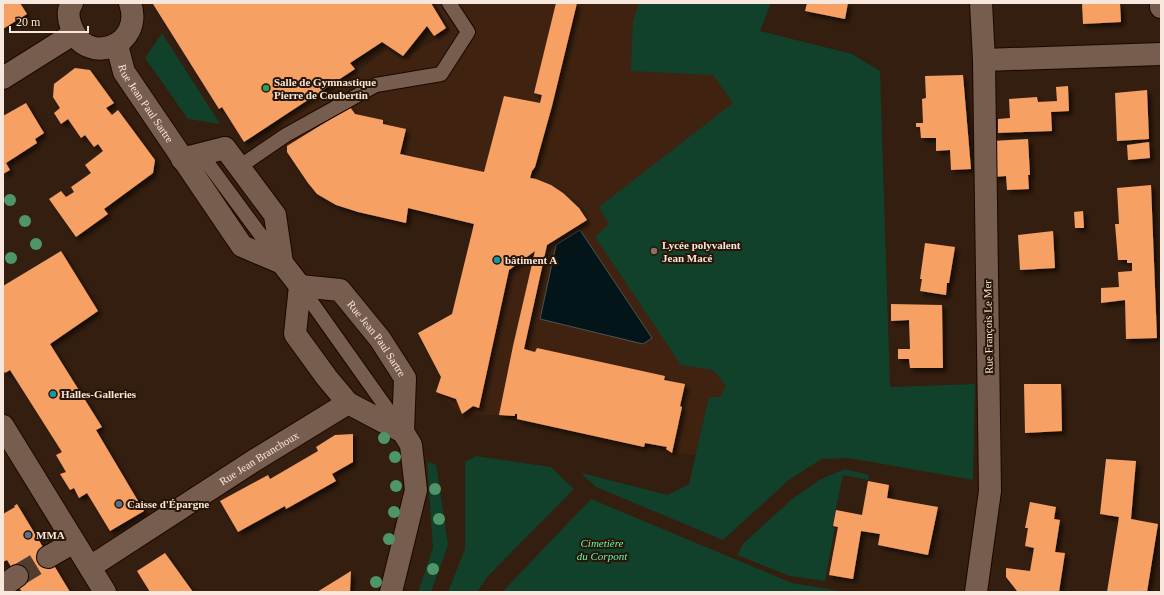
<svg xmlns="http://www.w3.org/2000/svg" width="1164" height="595" font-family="Georgia,serif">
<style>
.built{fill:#3f2310}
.green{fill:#11402b}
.water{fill:#041519;stroke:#4d5454}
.building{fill:#f6a064;filter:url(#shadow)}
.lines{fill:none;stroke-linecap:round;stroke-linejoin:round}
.minor-tunnel{stroke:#513c2e;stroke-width:22;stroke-dasharray:22 11;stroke-linecap:butt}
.service-casing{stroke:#1b0700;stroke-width:16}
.minor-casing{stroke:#1b0700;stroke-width:24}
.tertiary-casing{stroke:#1b0700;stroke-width:24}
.service{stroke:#775d4d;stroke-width:14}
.minor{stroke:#775d4d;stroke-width:22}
.tertiary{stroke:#775d4d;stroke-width:22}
.tree{fill:#4f956a}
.leisure-dot{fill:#2e9e5b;stroke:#291506;stroke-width:1.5}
.education-dot{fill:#8d6e63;stroke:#291506;stroke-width:1.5}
.culture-dot{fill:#0f9aa8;stroke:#291506;stroke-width:1.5}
.service-dot{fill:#5c6f8a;stroke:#291506;stroke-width:1.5}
.labels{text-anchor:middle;stroke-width:4;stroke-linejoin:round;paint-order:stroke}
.poi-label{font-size:11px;font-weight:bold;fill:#f7e7dd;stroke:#291506;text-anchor:start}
.street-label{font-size:11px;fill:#f7e7dd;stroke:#291506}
.park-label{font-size:11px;font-style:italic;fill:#65f7b4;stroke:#291506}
</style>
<defs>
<filter id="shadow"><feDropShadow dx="3.5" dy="3.5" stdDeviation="2" flood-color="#0009"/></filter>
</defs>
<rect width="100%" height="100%" fill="#341e0f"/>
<path class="built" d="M435,3H757L730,89L859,277L803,463L672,453L666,449V447L645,443L644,447L517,419V415L515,414V416L462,414L436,392L441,377L418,333L452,314L474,224L408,208L336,205L327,200L317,194L308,183L287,146L286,135L279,121L363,67L388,49L403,60L450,30Z"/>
<path class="green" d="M639,3H771L760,31L852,54L880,71L890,387L975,384L973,480L849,458L822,459L790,479L723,540L596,487L581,473L668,495L689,484L709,397H720L726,386L713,370L681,365L595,237L609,224L599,207L733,103L713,75L631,71L633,21Z
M162,33L220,124L188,119L145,58Z
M476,456L551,467L574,489L487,577L477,592H448L465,549V462Z
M427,462L436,464L448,545L431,592H418L433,548Z
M845,469L869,475L868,480L843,475L832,527L835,528L825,581L790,576L737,555L743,544L792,499L821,479Z
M591,499L792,583L846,592H502Z"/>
<path class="water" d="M580,230L652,338L643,344L540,319L556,245Z"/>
<path class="building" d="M3,3H20L27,14L3,29Z
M154,3H431L446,28L434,36L427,26L403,56L382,42L350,63L355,69L244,142L222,107L219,109L153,4Z
M556,3H577L552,106L535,167L532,171L530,178L536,179L551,185L563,193L579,208L587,220L547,245L524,349L535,352L537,348L665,376L664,380L685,384L680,406L682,407L672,453L666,449L667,447L645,443L644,447L517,419V414H515V416L499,415L513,346L535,251L509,270L479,408L473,406L462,414L456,399L436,392L441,377L418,333L452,314L474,224L408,208L406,223L358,212L336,205L317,194L308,183L287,152V146L350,107L355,114L383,120V124L406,129L400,154L484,172L504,96L540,103L542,95L534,93Z
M807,3H848L845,19L805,11Z
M1082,3H1120L1121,22L1083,24Z
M75,68L90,70L114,103L106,108L112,115L118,110L155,160L153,173L104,209L108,214L76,237L49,199L61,191L66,197L74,192L71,187L91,173L85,165L103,151L98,144L94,147L85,135L81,138L68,119L61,124L54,113L60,108L53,97L54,84Z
M963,75L971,169L951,170L950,150L936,151V138H921L920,127H916V123H923L922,99L926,98L925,76Z
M1068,86L1069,111L1051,112L1052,131L998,133V119L1010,118L1009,99L1037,97L1038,102L1057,101L1056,87Z
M1147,90L1149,139L1117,141L1115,93Z
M26,103L44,133L35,139L37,143L6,163L10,170L3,174V116Z
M1028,139L1030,175H1028L1029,189L1007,190L1006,176L993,177L992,141Z
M1149,142L1150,158L1128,160L1127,145Z
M1151,185L1157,338L1126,339L1125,300L1101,303V288L1119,287L1118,272L1132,271V263H1127V260H1118L1115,224H1119L1117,188Z
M1083,211L1084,228H1075L1074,212Z
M1053,231L1055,268L1020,270L1018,235Z
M925,243L955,247L949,283H947L946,295L920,291L922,279H920Z
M61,251L98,311L50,344L102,427L96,430L144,511L110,531L87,493L79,498L74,488L70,490L60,474L66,472L56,455L62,452L10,370L5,373L3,370V286Z
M891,304L942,305L943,368H910L909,359H898V349H910L909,320L891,321Z
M1024,384H1061L1062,431L1025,433Z
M353,434V462L332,474L336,481L286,509L285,506L238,532L220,501L268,475L270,479L318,451L316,447L335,435Z
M1106,459L1136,461L1131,519L1158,524L1147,592H1107L1119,517L1100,514Z
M868,481L889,485L887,498L938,507L928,555L878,545L880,534L861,531L853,579L829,575L838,527L833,526L836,510L862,515Z
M1030,502L1056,507L1054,519L1060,520L1055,552L1065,553L1059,592L1017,591L1006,577V568L1030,571L1034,548L1025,546L1028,528H1025Z
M17,504L70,592H22L18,586L21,583L7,560L3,562V514L15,507L14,506Z
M165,553L193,592H150L137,571Z
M351,571L350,592H317Z"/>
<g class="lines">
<path class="minor-tunnel" d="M17,576L48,557"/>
<defs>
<path id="service" d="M187,160L209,165L279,260
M239,167L286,135L376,85L441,74L468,32L449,3
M300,286L400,427"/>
<g id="minor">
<path d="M72,3C67,11 68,18 71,26C85,68 145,46 130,3"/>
<path d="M1161,3V7"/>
<path id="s1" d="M117,45L124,72L242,246L282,263L300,286L295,334L327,378L348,403L403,432"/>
<path d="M984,60L1161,54"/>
<path d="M3,78L73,34"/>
<path d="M182,159L225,148L275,215L282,263"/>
<path id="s2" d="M300,286L340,290L380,339L405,378L403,432L411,445L416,490L391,592"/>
<path d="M48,557L74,542"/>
<path id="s3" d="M90,567L255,460L348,403"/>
<path d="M3,586L17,576"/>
<path d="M976,592L990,491L984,60L981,3"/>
</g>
<path id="tertiary" d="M3,426L105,592"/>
</defs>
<use href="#service" class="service-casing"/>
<use href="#minor" class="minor-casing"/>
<use href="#tertiary" class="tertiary-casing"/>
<use href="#service" class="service"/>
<use href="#minor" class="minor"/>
<use href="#tertiary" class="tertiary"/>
</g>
<g class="tree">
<circle cx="10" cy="200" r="6"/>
<circle cx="25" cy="221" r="6"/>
<circle cx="36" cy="244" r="6"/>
<circle cx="11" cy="258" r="6"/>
<circle cx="384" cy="438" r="6"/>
<circle cx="395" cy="457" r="6"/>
<circle cx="396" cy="486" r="6"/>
<circle cx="435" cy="489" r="6"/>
<circle cx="394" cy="512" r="6"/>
<circle cx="439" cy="519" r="6"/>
<circle cx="389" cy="539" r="6"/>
<circle cx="433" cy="569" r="6"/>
<circle cx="376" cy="582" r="6"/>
</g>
<circle class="leisure-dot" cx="266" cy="88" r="4"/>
<circle class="education-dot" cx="654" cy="251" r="4"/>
<g class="culture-dot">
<circle cx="497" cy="260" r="4"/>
<circle cx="53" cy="394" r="4"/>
</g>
<g class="service-dot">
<circle cx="119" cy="504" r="4"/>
<circle cx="28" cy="535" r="4"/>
</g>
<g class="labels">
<g class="poi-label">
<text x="274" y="86">Salle de Gymnastique<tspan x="274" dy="13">Pierre de Coubertin</tspan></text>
<text x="662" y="249">Lycée polyvalent<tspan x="662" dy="13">Jean Macé</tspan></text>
<text x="505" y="264">bâtiment A</text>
<text x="61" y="398">Halles-Galleries</text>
<text x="127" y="508">Caisse d'Épargne</text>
<text x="36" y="539">MMA</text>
</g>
<g class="street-label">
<text dy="4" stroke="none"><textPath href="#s1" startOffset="66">Rue Jean Paul Sartre</textPath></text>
<text transform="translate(988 327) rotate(-91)" y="4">Rue François Le Mer</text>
<text dy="4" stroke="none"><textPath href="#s2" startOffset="101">Rue Jean Paul Sartre</textPath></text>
<text dy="4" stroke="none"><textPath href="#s3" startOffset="201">Rue Jean Branchoux</textPath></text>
</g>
<g class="park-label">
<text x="602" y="547">Cimetière<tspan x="602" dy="13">du Corpont</tspan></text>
</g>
</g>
<rect width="1164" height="595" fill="none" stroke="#f7e7dd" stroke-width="8"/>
<path d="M10 26v6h78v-6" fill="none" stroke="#f7e7dd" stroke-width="2"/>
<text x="16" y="26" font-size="12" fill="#f7e7dd" stroke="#291506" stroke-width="3" paint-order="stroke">20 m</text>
</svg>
